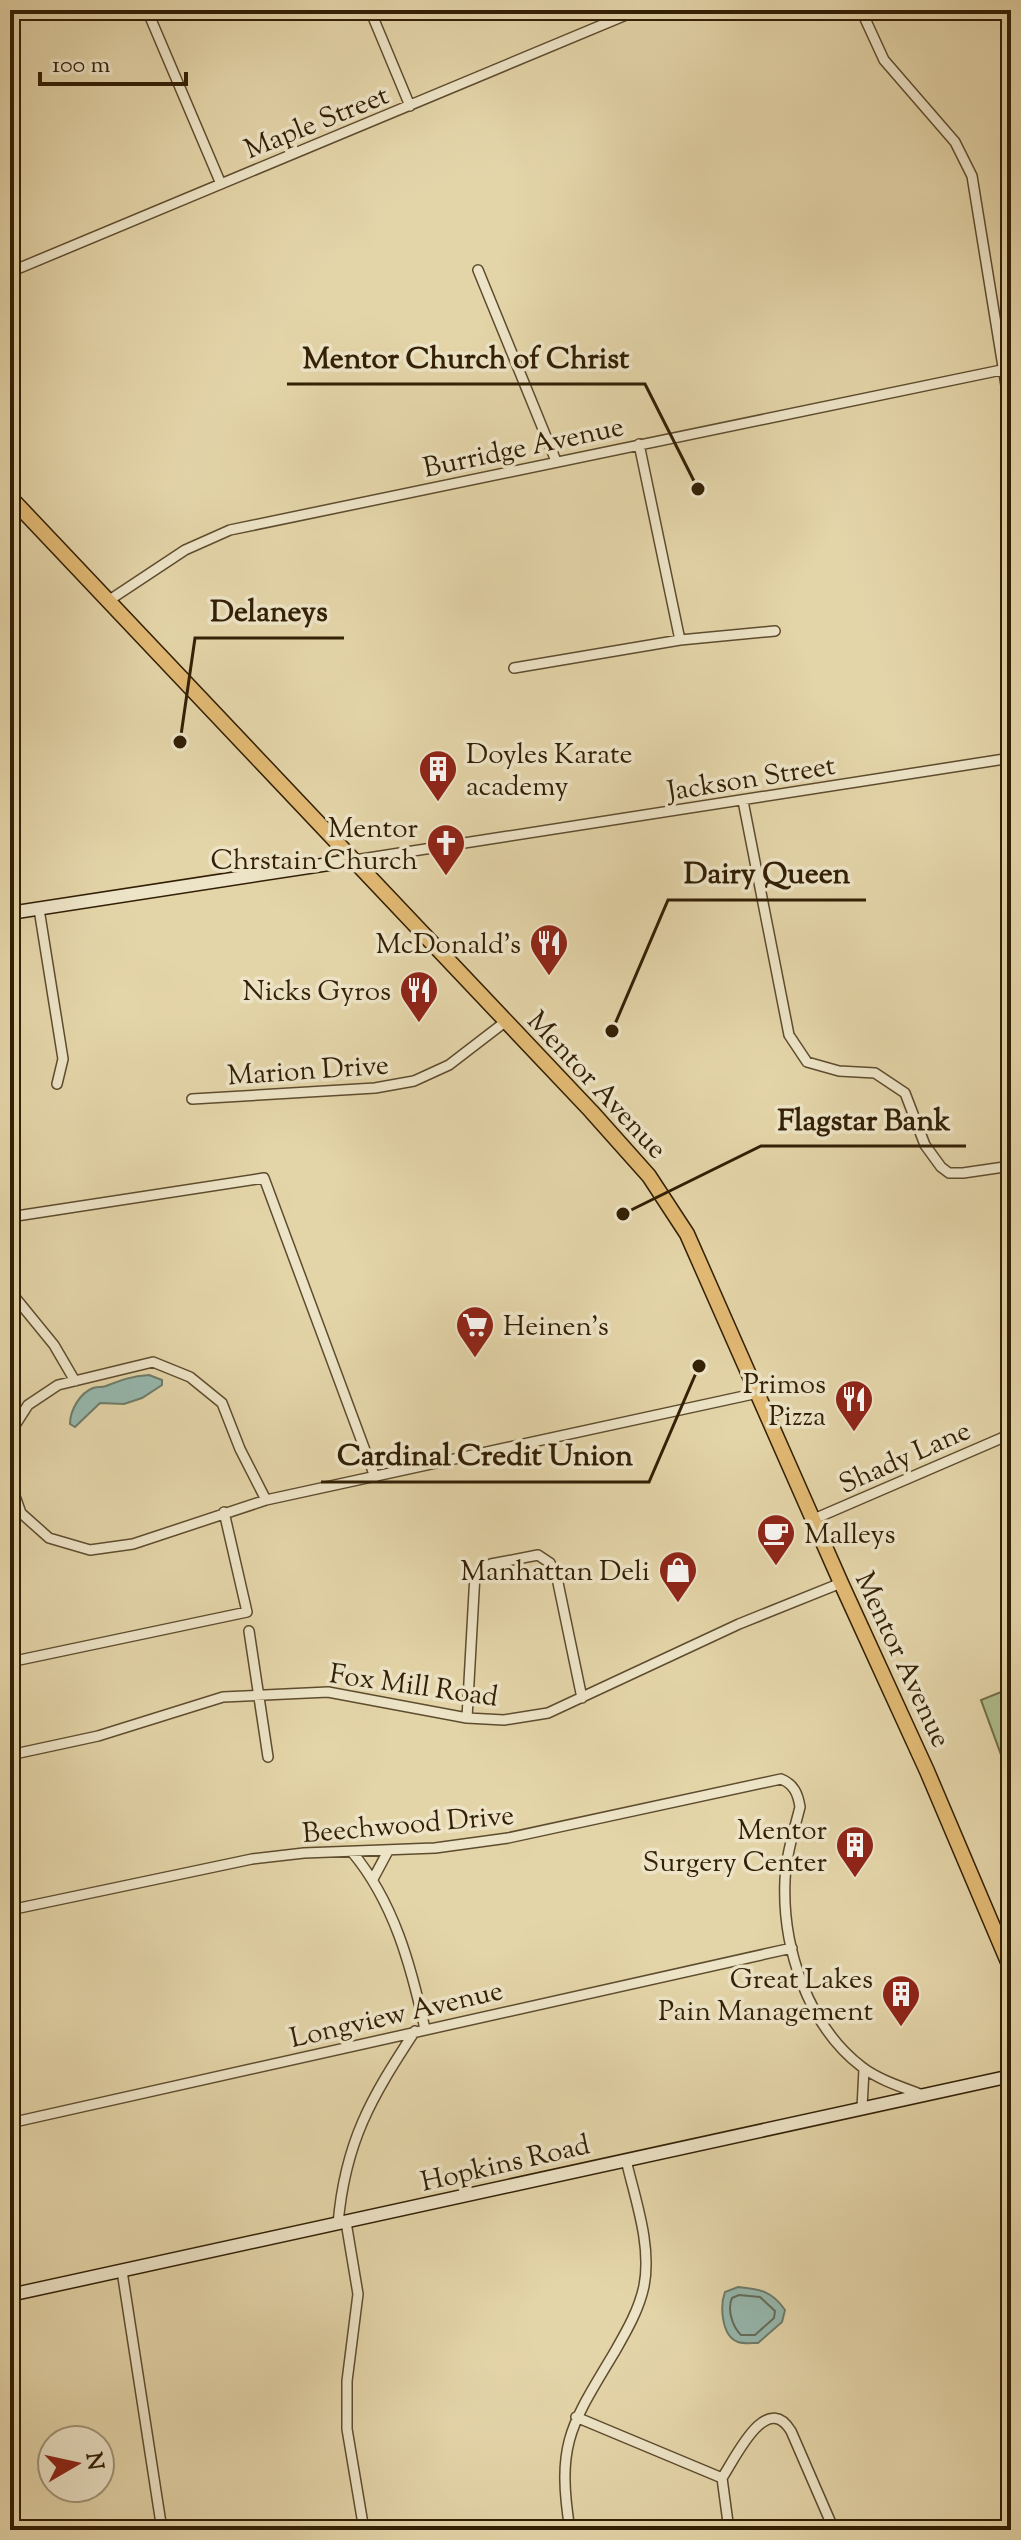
<svg xmlns="http://www.w3.org/2000/svg" width="1021" height="2540" font-family="'Sorts Mill Goudy',serif">
<style>
.green{fill:#aebe8c;stroke:#706e48;stroke-width:2}
.water{fill:#96b8ae;stroke:#6e7b6a;stroke-width:2}
.lines{fill:none;stroke-linecap:round;stroke-linejoin:round}
.shore{stroke:#646c5a;stroke-width:2}
.street-casing{stroke:#5e4c2e;stroke-width:12}
.secondary-casing{stroke:#321f05;stroke-width:15}
.primary-casing{stroke:#321f05;stroke-width:17}
.street{stroke:#ede4c7;stroke-width:9}
.secondary{stroke:#ede4c7;stroke-width:12}
.primary{stroke:#e2ba74;stroke-width:14}
.labels{text-anchor:middle;stroke-width:7;stroke-linejoin:round;paint-order:stroke}
.street-label{font-size:28px;fill:#321f05;stroke:#ede4c7}
.poi-label{font-size:28px;fill:#321f05;stroke:#ede4c7;text-anchor:end}
.leader{fill:none;stroke:#321f05;stroke-width:3}
.callout-dot{fill:#321f05;stroke:#ede4c7;stroke-width:3}
.callout-label{font-size:30px;text-anchor:middle;font-weight:bold;fill:#321f05;stroke:#ede4c7;stroke-width:7;stroke-linejoin:round;paint-order:stroke}
</style>
<rect width="100%" height="100%" fill="#e4d5a9"/>
<filter id="stains"><feTurbulence type="fractalNoise" baseFrequency=".0025" numOctaves="4"/><feColorMatrix values="0 0 0 0 .2 0 0 0 0 .09 0 0 0 0 .02 0 0 0 .5 -.17"/></filter>
<radialGradient id="worn" r=".72"><stop offset=".6" stop-color="#630" stop-opacity="0"/><stop offset="1" stop-color="#630" stop-opacity=".3"/></radialGradient>
<path class="green" d="M1011,1688V1782L981,1700Z"/>
<path class="water" d="M149,1375L162,1380V1385L142,1398L124,1404L100,1403L75,1427L70,1424C70,1410 80,1393 93,1388C100,1386 100,1388 106,1386C121,1380 132,1376 149,1375Z
M738,2287C760,2289 772,2291 785,2310L782,2322L758,2343C752,2343 743,2344 738,2342C721,2336 720,2305 725,2292Z"/>
<g class="lines">
<path class="shore" d="M739,2295L760,2297L775,2311L774,2318L755,2335H741C732,2326 727,2309 732,2298Z"/>
<defs>
<path id="street" d="M147,10L221,184
M370,10L410,106
M861,10L884,60L955,142L972,176L1011,416
M478,270L556,461
M10,272L638,10
M639,444L680,640
M108,601L185,550L230,530L1011,368
M514,668L680,640L775,631
M743,801L789,1035L807,1062L839,1071L875,1073L905,1093L925,1145L941,1167L949,1173H963L1011,1166
M355,860L1011,758
M39,909L63,1059L57,1084
M192,1099L375,1088L414,1081L449,1065L505,1022
M10,1217L264,1178L375,1477
M10,1297L14,1296L54,1345L75,1381
M10,1444L12,1430L28,1405L58,1385L153,1362L190,1377L222,1403L240,1449L266,1500
M10,1482L21,1513L49,1538L90,1550L133,1544L266,1500L758,1393
M814,1519L1011,1434
M249,1631L268,1757
M10,1662L247,1612L224,1512
M467,1718L475,1574L491,1564L538,1555L550,1563L557,1578L582,1698
M10,1755L98,1736L223,1697L328,1692L467,1718L504,1720L548,1713L739,1624L841,1583
M352,1852C394,1902 411,1966 425,2029
M373,1879L388,1851
M10,1910L252,1859L304,1853L435,1848L508,1838L781,1779C794,1784 798,1794 800,1807C794,1831 786,1855 785,1880C782,1946 807,2025 862,2067C879,2080 902,2087 923,2095
M862,2108L864,2069
M10,2123L792,1948
M346,2222L358,2294L347,2381V2429L364,2530
M338,2224C345,2142 371,2098 415,2031
M122,2271L162,2530
M576,2417L722,2478
M570,2530C556,2443 571,2425 614,2353C626,2332 639,2310 644,2286C652,2245 635,2199 626,2160
M729,2530L722,2478C735,2459 766,2390 791,2431L834,2530"/>
<path id="secondary" d="M10,913L355,860
M10,2295L1011,2076"/>
<path id="primary" d="M10,497L591,1111L649,1176L687,1234L841,1583L927,1771L1011,1969"/>
</defs>
<use href="#street" class="street-casing"/>
<use href="#secondary" class="secondary-casing"/>
<use href="#primary" class="primary-casing"/>
<use href="#street" class="street"/>
<use href="#secondary" class="secondary"/>
<use href="#primary" class="primary"/>
</g>
<defs>
<symbol id="building-pin" viewBox="-11 -11 22 30"><path d="M0 17L-7.5 6A9.5 9.5 0 1 1 7.5 6Z" fill="#8f2418" stroke="#ede4c7"/><path d="M-4-6H4V6H1V3H-1V6H-4ZM-2.5-4.3h1.7v1.8h-1.7ZM.8-4.3h1.7v1.8H.8ZM-2.5-1h1.7V.8h-1.7ZM.8-1h1.7V.8H.8Z" fill="#fff"/></symbol>
<symbol id="church-pin" viewBox="-11 -11 22 30"><path d="M0 17L-7.5 6A9.5 9.5 0 1 1 7.5 6Z" fill="#8f2418" stroke="#ede4c7"/><path d="M-1.2-6h2.4v3.5h3.3v2.4h-3.3V6h-2.4V-.1h-3.3v-2.4h3.3Z" fill="#fff"/></symbol>
<symbol id="restaurant-pin" viewBox="-11 -11 22 30"><path d="M0 17L-7.5 6A9.5 9.5 0 1 1 7.5 6Z" fill="#8f2418" stroke="#ede4c7"/><path d="M-5-6h1v4h1v-4h1v4h1v-4h1v5L-1.5 .5V6h-2V.5L-5-1ZM5-6V6H3V1.5H1.5Q1.5-4 5-6Z" fill="#fff"/></symbol>
<symbol id="supermarket-pin" viewBox="-11 -11 22 30"><path d="M0 17L-7.5 6A9.5 9.5 0 1 1 7.5 6Z" fill="#8f2418" stroke="#ede4c7"/><path d="M-6-5.5h2.5l.6 2H6L4.5 2H-2.5L-4.4-4H-6ZM-1.5 3.2a1.3 1.3 0 1 0 .1 0ZM3 3.2a1.3 1.3 0 1 0 .1 0Z" fill="#fff"/></symbol>
<symbol id="cafe-pin" viewBox="-11 -11 22 30"><path d="M0 17L-7.5 6A9.5 9.5 0 1 1 7.5 6Z" fill="#8f2418" stroke="#ede4c7"/><path d="M-5.5-4.5H6V0H3Q3 3.5 0 3.5H-2.5Q-5.5 3.5-5.5 0ZM3-3.2v2h1.7v-2ZM-6 4.5H4V6H-6Z" fill="#fff"/></symbol>
<symbol id="shop-pin" viewBox="-11 -11 22 30"><path d="M0 17L-7.5 6A9.5 9.5 0 1 1 7.5 6Z" fill="#8f2418" stroke="#ede4c7"/><path d="M-5-2.5h2.3a2.7 3.5 0 0 1 5.4 0H5L5.5 6h-11ZM-1.5-2.5h3a1.5 2.3 0 0 0-3 0Z" fill="#fff"/></symbol>
</defs>
<g fill-rule="evenodd">
<use href="#building-pin" x="416" y="747" width="44" height="60"/>
<use href="#church-pin" x="424" y="821" width="44" height="60"/>
<use href="#restaurant-pin" x="527" y="921" width="44" height="60"/>
<use href="#restaurant-pin" x="397" y="968" width="44" height="60"/>
<use href="#supermarket-pin" x="453" y="1303" width="44" height="60"/>
<use href="#restaurant-pin" x="832" y="1377" width="44" height="60"/>
<use href="#cafe-pin" x="754" y="1511" width="44" height="60"/>
<use href="#shop-pin" x="656" y="1548" width="44" height="60"/>
<use href="#building-pin" x="833" y="1823" width="44" height="60"/>
<use href="#building-pin" x="879" y="1972" width="44" height="60"/>
</g>
<g class="labels">
<g class="street-label">
<text transform="translate(316 121) rotate(-22)" y="10">Maple Street</text>
<text transform="translate(523 446) rotate(-12)" y="10">Burridge Avenue</text>
<text transform="translate(751 777) rotate(-9)" y="10">Jackson Street</text>
<text transform="translate(308 1069) rotate(-4)" y="10">Marion Drive</text>
<text transform="translate(598 1084) rotate(47)" y="10">Mentor Avenue</text>
<text transform="translate(904 1456) rotate(-24)" y="10">Shady Lane</text>
<text transform="translate(904 1659) rotate(65)" y="10">Mentor Avenue</text>
<text transform="translate(414 1684) rotate(8)" y="10">Fox Mill Road</text>
<text transform="translate(408 1823) rotate(-5)" y="10">Beechwood Drive</text>
<text transform="translate(396 2013) rotate(-13)" y="10">Longview Avenue</text>
<text transform="translate(505 2162) rotate(-13)" y="10">Hopkins Road</text>
</g>
<g class="poi-label">
<text x="466" y="763" text-anchor="start">Doyles Karate<tspan x="466" dy="32">academy</tspan></text>
<text x="418" y="837">Mentor<tspan x="418" dy="32">Chrstain Church</tspan></text>
<text x="521" y="953">McDonald's</text>
<text x="391" y="1000">Nicks Gyros</text>
<text x="503" y="1335" text-anchor="start">Heinen's</text>
<text x="826" y="1393">Primos<tspan x="826" dy="32">Pizza</tspan></text>
<text x="804" y="1543" text-anchor="start">Malleys</text>
<text x="650" y="1580">Manhattan Deli</text>
<text x="827" y="1839">Mentor<tspan x="827" dy="32">Surgery Center</tspan></text>
<text x="873" y="1988">Great Lakes<tspan x="873" dy="32">Pain Management</tspan></text>
</g>
</g>
<path class="leader" d="M698 489L645 384H287M180 742L195 638H344M612 1031L668 900H866M623 1214L761 1146H966M699 1366L649 1482H321"/>
<g class="callout-dot">
<circle cx="698" cy="489" r="8"/>
<circle cx="180" cy="742" r="8"/>
<circle cx="612" cy="1031" r="8"/>
<circle cx="623" cy="1214" r="8"/>
<circle cx="699" cy="1366" r="8"/>
</g>
<g class="callout-label">
<text x="466" y="368">Mentor Church of Christ</text>
<text x="269" y="621">Delaneys</text>
<text x="767" y="883">Dairy Queen</text>
<text x="864" y="1130">Flagstar Bank</text>
<text x="485" y="1465">Cardinal Credit Union</text>
</g>
<rect width="1021" height="2540" fill="none" stroke="#e4d5a9" stroke-width="40"/>
<rect x="12" y="12" width="997" height="2516" fill="none" stroke="#321f05" stroke-width="4"/>
<rect x="20" y="20" width="981" height="2500" fill="none" stroke="#321f05" stroke-width="2"/>
<g transform="translate(76 2464) rotate(81)"><circle r="38" fill="#ede4c7" stroke="#a29579" stroke-width="2"/>
<path d="M0-6L14 30L0 20L-14 30Z" fill="#8f2418"/>
<text y="-12" font-size="22" font-weight="bold" text-anchor="middle" fill="#321f05">N</text>
</g>
<path d="M40 72v12h146v-12" fill="none" stroke="#321f05" stroke-width="4"/>
<text x="52" y="72" font-size="24" fill="#321f05" stroke="#ede4c7" stroke-width="6" paint-order="stroke">100 m</text>
<rect width="100%" height="100%" filter="url(#stains)"/>
<rect width="100%" height="100%" fill="url(#worn)"/>
</svg>
